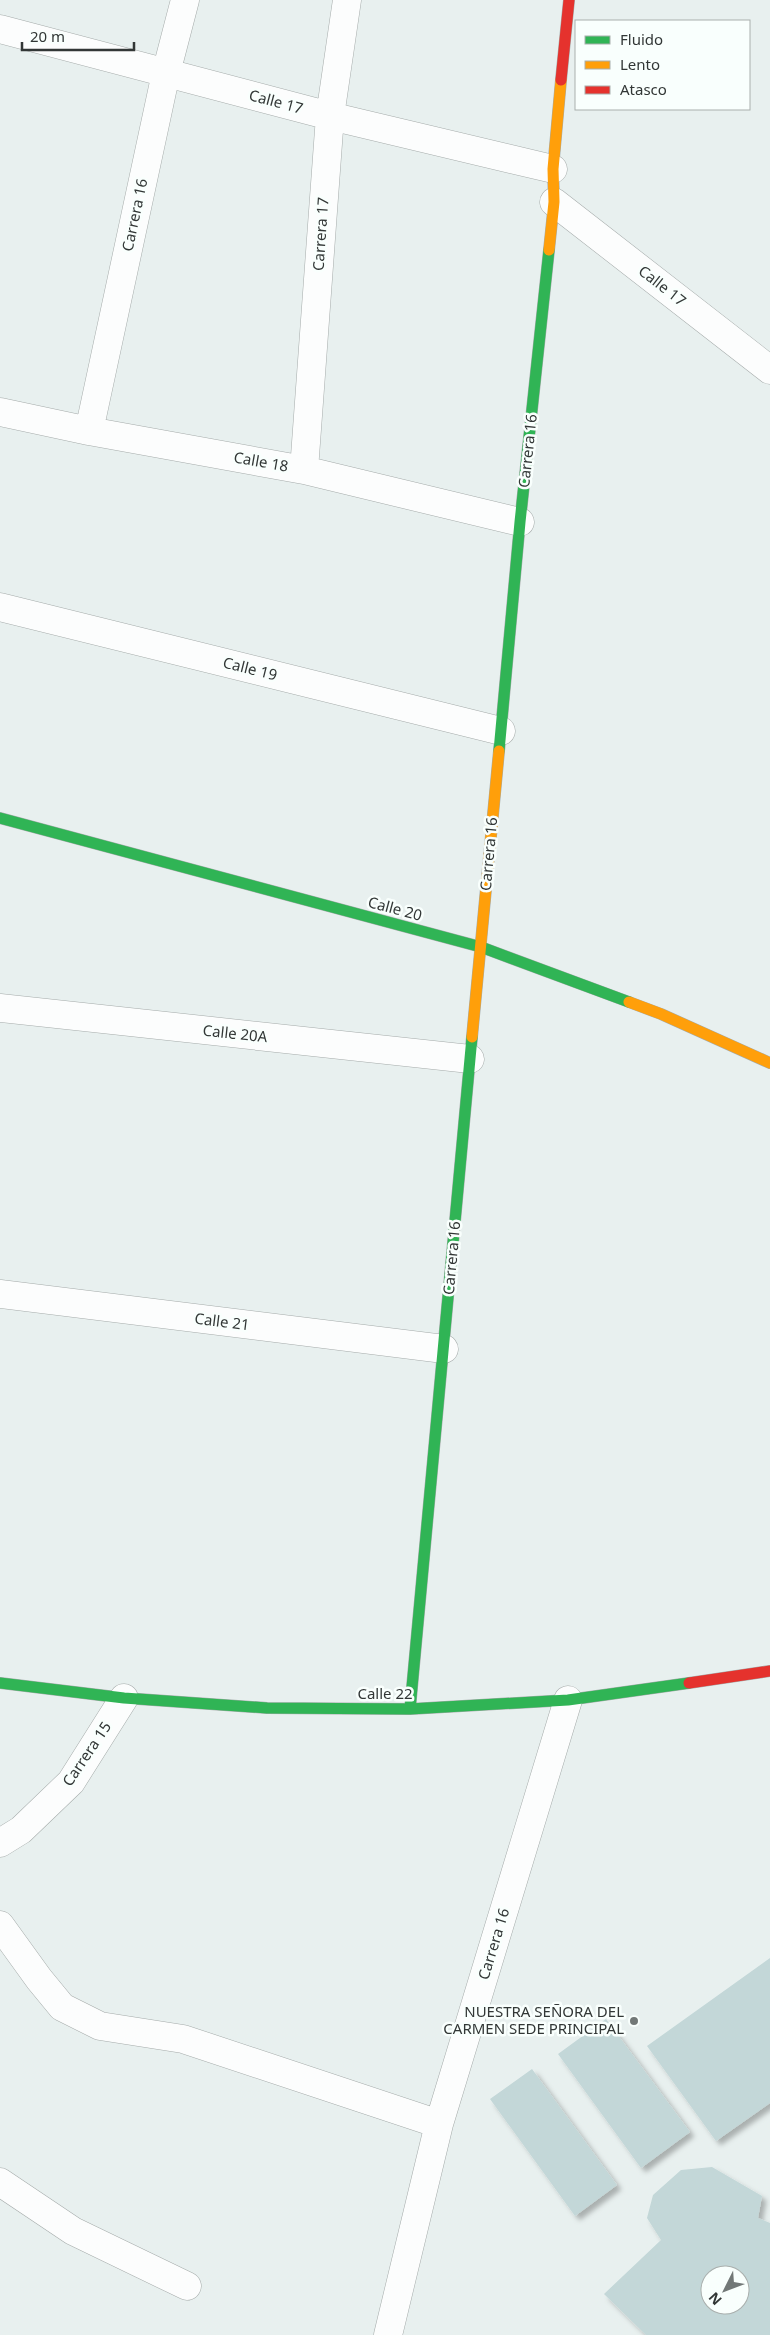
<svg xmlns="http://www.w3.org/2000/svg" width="770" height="2335" font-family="'Noto Sans',sans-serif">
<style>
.building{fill:#c3d7d8;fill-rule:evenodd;filter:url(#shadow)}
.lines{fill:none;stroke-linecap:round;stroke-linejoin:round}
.street-casing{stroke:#a5abaa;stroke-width:29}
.fast-casing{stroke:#a5abaa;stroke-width:12}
.slow-casing{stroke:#a5abaa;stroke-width:12}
.jam-casing{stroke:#a5abaa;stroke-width:12}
.street{stroke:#fcfdfd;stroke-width:28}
.fast{stroke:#30b455;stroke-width:11}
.slow{stroke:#ff9f0a;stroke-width:11}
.jam{stroke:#e5322d;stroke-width:11}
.poi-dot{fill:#727877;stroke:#f9fffd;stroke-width:2}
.labels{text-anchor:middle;stroke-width:5;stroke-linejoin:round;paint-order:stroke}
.street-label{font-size:15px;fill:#323736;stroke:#f9fffd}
.poi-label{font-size:15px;fill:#323736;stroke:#f9fffd;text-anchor:end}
</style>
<defs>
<filter id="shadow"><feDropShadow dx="4.5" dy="4.5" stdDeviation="2.5" flood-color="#0004"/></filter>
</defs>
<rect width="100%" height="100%" fill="#e8f0ef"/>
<path class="building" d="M770,1958V2103L716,2141L647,2046Z
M606,2019L690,2132L641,2168L558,2054Z
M532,2069L617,2185L575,2216L490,2099Z
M712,2167L762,2196L758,2218L770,2223V2335H646L604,2294L661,2240L647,2218L653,2195L681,2170ZM710,2275H740V2305H710Z"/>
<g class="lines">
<defs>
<path id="street" d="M0,29L330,116L553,169
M554,202L770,370
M0,412L89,431L304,470L520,522
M89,431L166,73L185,0
M304,470L330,116L347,0
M0,607L501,731
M0,1008L470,1059
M0,1294L444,1349
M0,1843L21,1830L71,1782L124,1698
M0,1925L39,1979L62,2007L100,2026L183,2039L439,2124
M0,2182L73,2231L187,2286
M388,2335L439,2124L568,1700"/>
<path id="fast" d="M499,751L520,522L549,250
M0,818L481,947L629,1002
M0,1683L124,1698L267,1708L410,1709L568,1700L689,1683
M410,1709L472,1037"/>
<path id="slow" d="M549,250L554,202L553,169L561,80
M629,1002L661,1014L770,1063
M472,1037L499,751"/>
<path id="jam" d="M561,80L569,0
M689,1683L770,1671"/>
</defs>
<use href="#street" class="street-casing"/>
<use href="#fast" class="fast-casing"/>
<use href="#slow" class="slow-casing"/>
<use href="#jam" class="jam-casing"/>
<use href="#street" class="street"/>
<use href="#fast" class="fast"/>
<use href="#slow" class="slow"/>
<use href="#jam" class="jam"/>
</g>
<circle class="poi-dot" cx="634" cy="2021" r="5"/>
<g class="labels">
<g class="street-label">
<text transform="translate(276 102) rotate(15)" y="5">Calle 17</text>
<text transform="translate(135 215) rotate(-78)" y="5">Carrera 16</text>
<text transform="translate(321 234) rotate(-86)" y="5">Carrera 17</text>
<text transform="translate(662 286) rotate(38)" y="5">Calle 17</text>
<text transform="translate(528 451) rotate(-84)" y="5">Carrera 16</text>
<text transform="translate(261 462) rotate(10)" y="5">Calle 18</text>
<text transform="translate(250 669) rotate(14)" y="5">Calle 19</text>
<text transform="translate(489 854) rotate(-85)" y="5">Carrera 16</text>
<text transform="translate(395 909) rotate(15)" y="5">Calle 20</text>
<text transform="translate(235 1034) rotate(6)" y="5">Calle 20A</text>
<text transform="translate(452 1258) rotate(-85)" y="5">Carrera 16</text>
<text transform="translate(222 1322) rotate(7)" y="5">Calle 21</text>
<text x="385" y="1699">Calle 22</text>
<text transform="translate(87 1754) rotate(-56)" y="5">Carrera 15</text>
<text transform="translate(494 1944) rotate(-73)" y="5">Carrera 16</text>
</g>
<g class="poi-label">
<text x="624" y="2017">NUESTRA SEÑORA DEL<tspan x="624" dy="17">CARMEN SEDE PRINCIPAL</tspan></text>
</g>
</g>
<rect x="575" y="20" width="175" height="90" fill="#f9fffd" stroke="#a9afad"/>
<rect x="585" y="36" width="25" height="8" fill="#30b455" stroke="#a9afad"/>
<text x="620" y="45" font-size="15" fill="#323736">Fluido</text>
<rect x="585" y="61" width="25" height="8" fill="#ff9f0a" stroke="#a9afad"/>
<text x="620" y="70" font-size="15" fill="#323736">Lento</text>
<rect x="585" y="86" width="25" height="8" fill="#e5322d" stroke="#a9afad"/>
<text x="620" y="95" font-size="15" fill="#323736">Atasco</text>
<g transform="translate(725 2290) rotate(228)"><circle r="24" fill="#f9fffd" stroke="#a9afad"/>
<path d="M0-4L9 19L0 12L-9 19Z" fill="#727877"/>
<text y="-8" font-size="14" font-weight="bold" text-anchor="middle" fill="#323736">N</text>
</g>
<path d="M22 42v8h112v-8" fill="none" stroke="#323736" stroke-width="2.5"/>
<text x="30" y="42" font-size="15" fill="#323736" stroke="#f9fffd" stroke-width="4" paint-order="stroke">20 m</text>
</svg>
